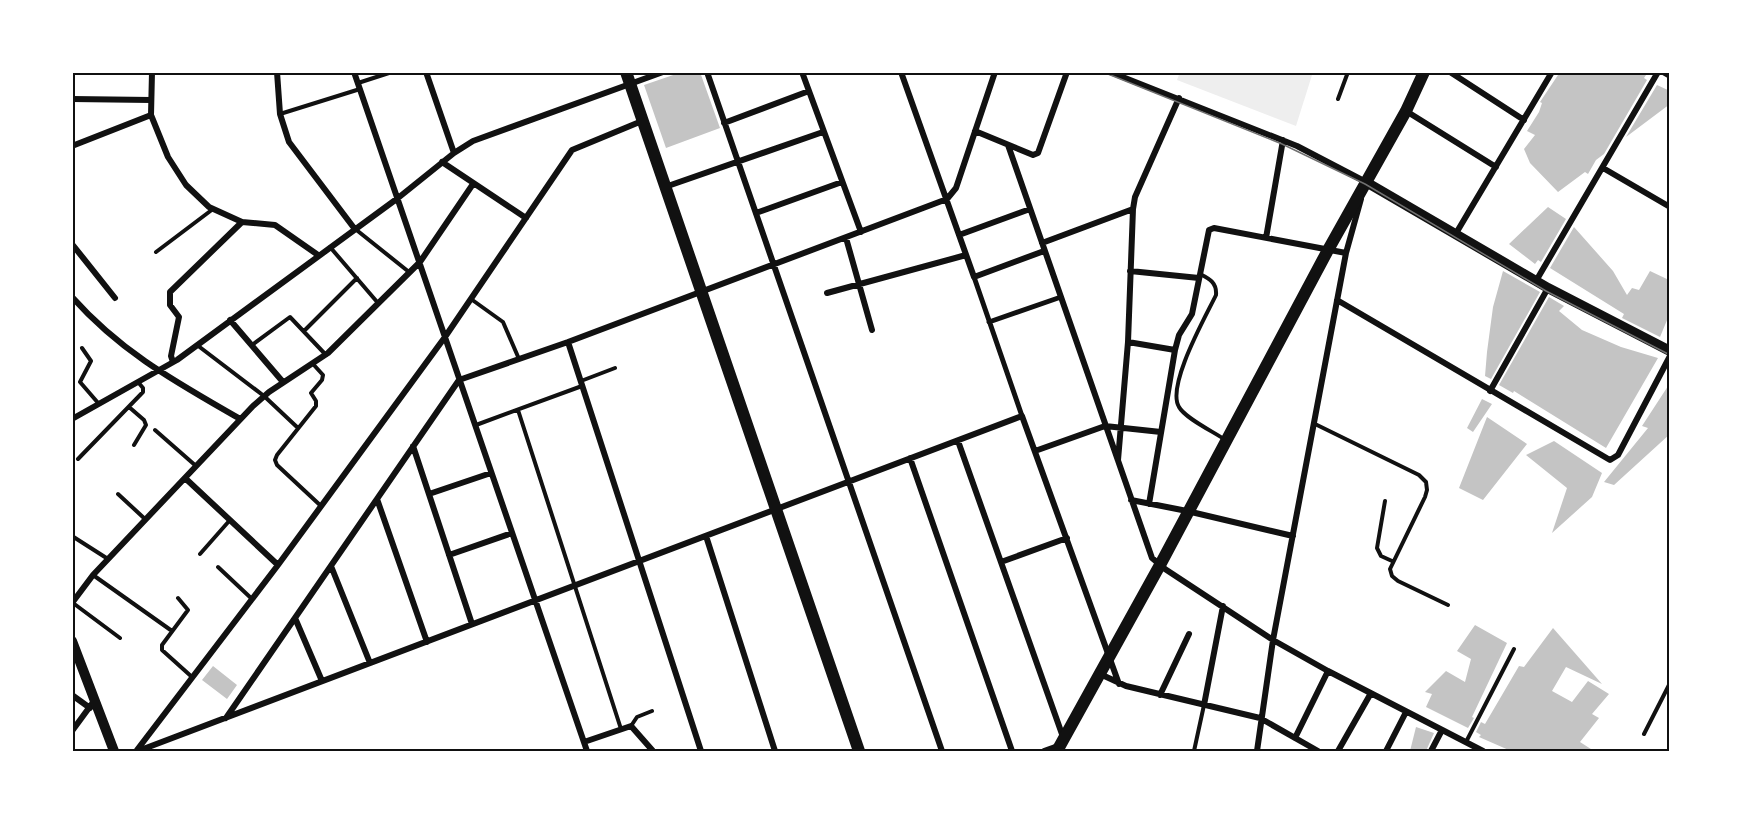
<svg xmlns="http://www.w3.org/2000/svg" width="1742" height="823" font-family="Helvetica,sans-serif">
<style>
.green{fill:#eee}
.building{fill:#c4c4c4}
.lines{fill:none;stroke-linecap:round;stroke-linejoin:round}
.service{stroke:#111;stroke-width:4}
.pedestrian{stroke:#111;stroke-width:5}
.minor{stroke:#111;stroke-width:6}
.tertiary{stroke:#111;stroke-width:10}
.secondary{stroke:#111;stroke-width:10}
.primary{stroke:#111;stroke-width:12}
.tram{stroke:#707070;stroke-width:1.5}
.neatline{fill:none;stroke:#111;stroke-width:2}
</style>
<rect width="100%" height="100%" fill="#fff"/>
<path class="green" d="M1180,72H1303L1312,75L1296,126L1177,80Z"/>
<path class="building" d="M682,72H700L720,128L666,148L644,85Z
M1560,72H1648L1644,78L1647,80L1604,154L1596,160L1588,174L1585,172L1558,192L1530,163L1524,149L1535,135L1527,131L1539,112L1542,103L1540,102Z
M1657,85L1670,91V104L1626,137Z
M1548,207L1566,219L1541,262L1538,260L1535,264L1509,244Z
M1574,227L1613,271L1627,295L1632,288L1639,290L1650,271L1669,280L1670,313L1660,337L1622,318L1624,314L1550,268Z
M1503,271L1540,292L1491,379L1485,376L1487,352L1493,307Z
M1549,297L1564,306L1559,311L1582,330L1621,347L1658,358L1606,448L1514,391L1513,393L1499,385Z
M1670,383V434L1614,485L1604,482L1648,428L1642,426Z
M1482,399L1492,404L1473,432L1467,428Z
M1487,417L1527,444L1483,500L1459,488Z
M1554,441L1602,473L1592,497L1552,533L1567,488L1526,455Z
M1475,625L1507,643L1472,717L1474,718L1468,728L1426,707L1432,694L1425,692L1446,671L1465,682L1471,659L1457,651Z
M1553,628L1602,684L1566,667L1552,691L1572,702L1588,681L1609,694L1592,714L1599,718L1580,742L1594,751H1511L1479,737L1481,735L1476,732L1481,722L1485,724L1519,666L1524,667Z
M213,666L237,685L227,699L202,680Z
M1416,727L1434,733L1426,751H1410Z"/>
<g class="lines">
<path class="service" d="M358,83L392,72
M1338,99L1348,72
M280,114L360,89
M354,228L409,272
M330,247L378,303
M156,252L213,209
M1200,274C1210,279 1217,283 1216,295C1206,316 1166,386 1179,407C1185,418 1212,431 1224,439
M471,299L503,322L519,359
M304,331L357,278
M197,345L264,396L298,428
M252,345L290,317L326,355
M82,348L91,361L80,382L99,404
M313,364L323,375L322,380L311,393L316,401V406L277,455L275,460L277,465L321,506
M581,381L615,368
M129,407L144,420L146,425L134,445
M518,410L621,729
M1315,424L1419,475L1426,482L1427,490L1425,497L1390,569L1392,576L1398,581L1448,605
M476,425L582,386
M155,430L196,466
M78,459L143,392V388L138,382
M118,494L145,519
M1385,501L1377,548L1381,556L1392,561
M72,536L108,559
M200,554L230,520
M218,567L252,599
M93,575L172,631
M178,598L188,610L162,645V650L192,677
M73,603L120,638
M631,726L637,717L652,711
M1644,734L1670,683
M1466,742L1514,649
M1194,751L1204,705"/>
<path class="pedestrian" d="M974,277L1022,416
M989,322L1061,297"/>
<path class="minor" d="M152,72L151,115L168,157L186,185L209,207L242,222L275,225L318,255
M277,72L280,114L289,142L354,228
M354,72L587,751
M426,72L454,153
M707,72L942,751
M802,72L861,232
M901,72L974,277L1044,251
M1110,72L1297,146L1366,182V184
M1450,72L1524,120
M1663,72L1670,76
M72,99L151,100
M1406,111L1496,167
M724,123L809,91
M975,131L1033,155L1038,153L1067,72
M1008,145L1152,558L1165,569L1273,640L1328,671L1483,751
M72,146L151,115
M442,162L526,218
M1603,168L1670,207
M665,187L823,132
M756,213L842,182
M959,235L1030,209
M1455,235L1552,72
M846,238L872,330
M1266,238L1283,140
M1042,243L1133,209
M72,244L115,298
M1130,271L1199,278
M1536,281L1658,72
M827,293L966,255
M72,297C122,353 176,382 240,419
M1337,300L1610,460L1618,455L1670,356
M230,320L283,382
M568,342L701,751
M1128,342L1175,350
M173,362L171,356L179,317L170,305V292L242,222
M1490,391L1548,288
M72,419L177,360L398,198L454,153L473,141L663,72
M958,441L1063,737
M413,446L472,624
M1035,451L1105,426L1161,432
M910,458L1012,751
M1118,460L1128,342L1133,209L1135,197L1179,98
M185,478L278,565
M429,494L491,473
M377,499L427,642
M1131,500L1187,511L1293,536
M1149,504L1175,350L1179,335L1192,314L1209,230L1214,228L1346,253
M706,536L775,751
M449,555L512,533
M1001,562L1067,538
M331,566L370,663
M72,603L93,575L253,406L269,392L328,353L420,262L473,184
M295,618L322,681
M1100,674L1126,686L1260,718L1318,751
M72,695L90,708
M1160,695L1189,634
M1204,705L1223,606
M226,718L459,380L568,342L947,199L956,188L995,72
M72,731L94,701
M1295,738L1328,671
M584,742L631,726L653,751
M137,750L278,565L445,337L572,150L642,121
M138,751L1022,416L1119,684
M1044,751L1058,746
M1257,751L1273,640L1346,253L1361,199
M1338,751L1371,693
M1386,751L1406,712
M1431,751L1442,730"/>
<path class="tertiary" d="M72,641L114,751"/>
<path class="secondary" d="M1366,182L1548,288L1670,351"/>
<path class="primary" d="M626,72L859,751
M1057,751L1160,565L1328,250L1406,111L1424,72"/>
<path class="tram" d="M1103,72L1282,144L1365,184L1546,291L1670,355"/>
</g>
<rect width="1742" height="823" fill="none" stroke="#ffffff" stroke-width="147"/>
<rect x="74" y="74" width="1594" height="676" class="neatline"/>
</svg>
